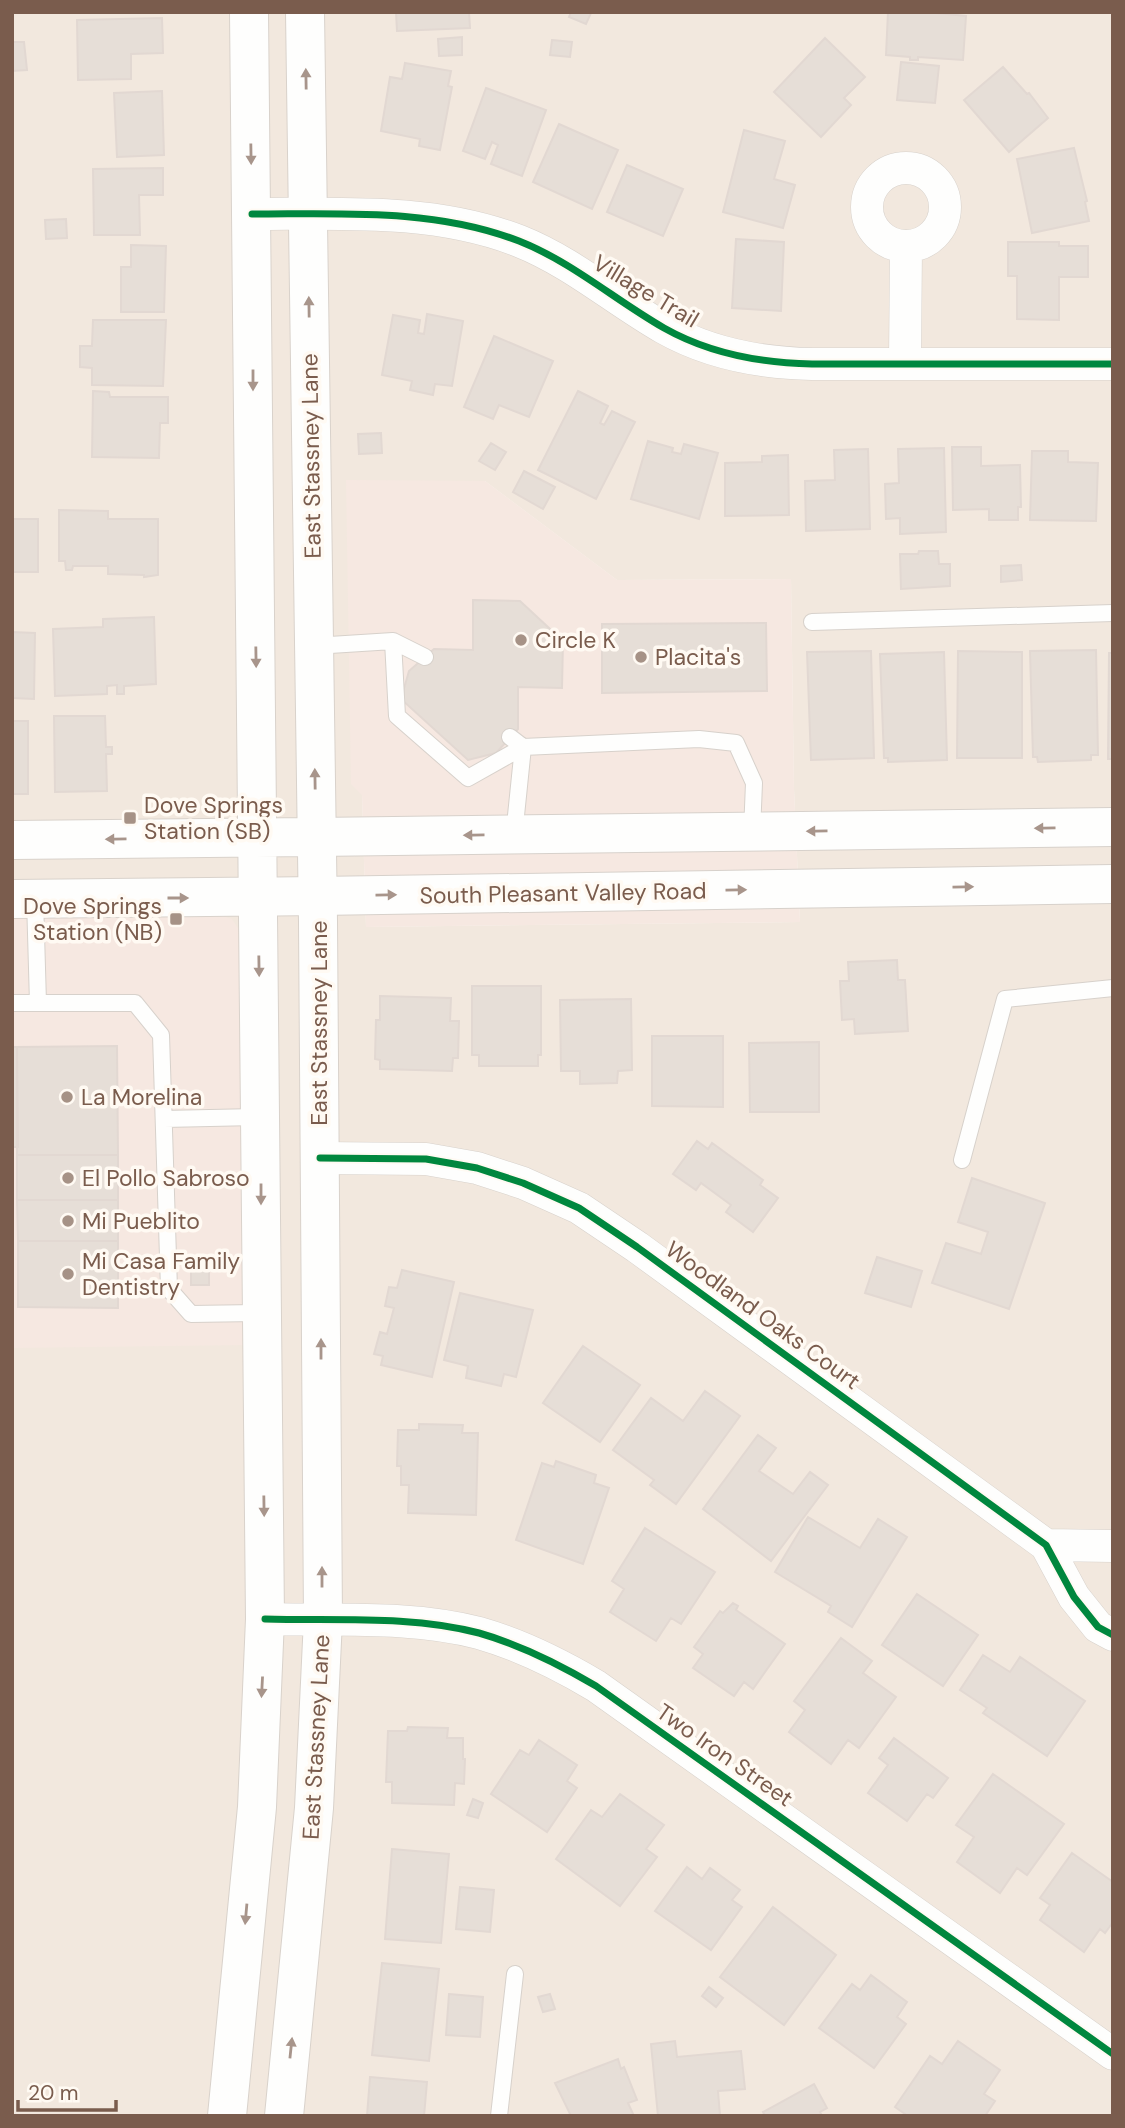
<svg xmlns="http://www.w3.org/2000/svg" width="1125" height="2128" font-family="'DM Sans',sans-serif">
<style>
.residential{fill:#f2e8de;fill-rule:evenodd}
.commercial{fill:#f6e8e1}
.building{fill:#e6ded7;stroke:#e2d8d2;stroke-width:2}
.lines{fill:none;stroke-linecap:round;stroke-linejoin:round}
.service-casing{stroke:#d7d1cb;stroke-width:18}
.minor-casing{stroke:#d7d1cb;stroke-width:33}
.tertiary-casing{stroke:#d7d1cb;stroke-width:40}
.secondary-casing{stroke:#d9d2cb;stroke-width:40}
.service{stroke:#fefefd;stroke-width:16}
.minor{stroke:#fefefd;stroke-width:32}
.tertiary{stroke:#fefefd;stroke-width:38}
.secondary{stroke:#fefefd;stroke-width:38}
.cycleway-casing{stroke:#fffaf3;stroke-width:11}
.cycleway{stroke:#00873e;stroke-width:7}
.oneway{fill:#a8958b}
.poi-dot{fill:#a69286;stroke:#fffaf3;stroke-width:2.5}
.labels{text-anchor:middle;stroke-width:7;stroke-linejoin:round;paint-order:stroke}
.street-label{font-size:23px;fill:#7a5c4d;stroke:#fffaf3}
.poi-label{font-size:23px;fill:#7a5c4d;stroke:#fffaf3;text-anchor:start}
</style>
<rect width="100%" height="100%" fill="#f9f5f0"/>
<path class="residential" d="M12,12H1113V2116H12ZM485,481L617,580L791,579L794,789L800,922L366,927L362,795Z"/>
<path class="commercial" d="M346,480L485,481L617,580L791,579L794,789L800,922L366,927L362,795L351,784Z
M213,913L232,919L241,933L249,1345L12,1348V915Z"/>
<path class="building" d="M396,12H469L470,28L397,31Z
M571,12H589L591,13L586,24L569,17Z
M888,12H926L966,16L963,60L918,57V60H910V57L886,55Z
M162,18L163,53L131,54V79L78,80L77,20Z
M462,37V55L439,56L438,39Z
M825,38L865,77L844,98L851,105L821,137L774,92Z
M552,40L572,42L570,57L550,55Z
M12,42H24L27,70L12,71Z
M901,62L939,66L935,103L897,100Z
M405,63L451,71L448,86L452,87L440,150L419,146L420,139L381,131L390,77L402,79Z
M1003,67L1027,94L1029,93L1048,118L1009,152L964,100Z
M486,88L546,110L522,176L491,164L498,145L492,142L485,159L463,151Z
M162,91L164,155L117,157L114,93Z
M559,124L618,150L592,209L533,182Z
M744,130L785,141L774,179L795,185L783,228L723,212Z
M1074,148L1087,201L1085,202L1089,221L1032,233L1017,159Z
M627,165L683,189L663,236L607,212Z
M163,168V195H139L140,235H94L93,169Z
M66,219L67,238L46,239L45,220Z
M736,239L784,242L781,311L732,308Z
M1008,242H1059V246H1088V277H1059V320L1017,319V276H1008Z
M131,245L166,246L164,312H121V267H131Z
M427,314L463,321L452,386L435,384L433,395L410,390L412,381L382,375L393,315L420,320L418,333L424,334Z
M93,320H166L163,386L92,385V368L80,367V346H92Z
M494,336L553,361L529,417L499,405L493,419L464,407Z
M93,391L109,392L110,397H168V423H160L159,458L92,457Z
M578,391L608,406L600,423L604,425L612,411L635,422L596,499L538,470Z
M381,433L382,453L359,454L358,434Z
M648,441L673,448L672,452L681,454L684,444L718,453L699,519L631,499Z
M491,443L506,452L495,470L479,461Z
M952,447H981V466L1020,465L1021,507H1018V520H989V509L953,510Z
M944,448L946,532L900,534V518L886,519L885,484L899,483L898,449Z
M868,449L870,529L806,531L805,481L835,480L834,450Z
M1032,451H1068V462L1098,463L1096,521L1030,520Z
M788,455L789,515L725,516V463L762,462V456Z
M524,471L555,487L543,509L513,492Z
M59,510L108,511V519H158V575L144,577V575L108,574V566H73L72,570H66L65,561H59Z
M12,519H38V572H12Z
M919,551H938L939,564H950V586L901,589L900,554H918Z
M1021,565L1022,580L1001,582V566Z
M473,600L520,601L563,641L562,688L518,687V729L496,753L468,760L401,699L409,671L434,649L473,650Z
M154,617L156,684L124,686V694H117V685L107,686V694L55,696L53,629L103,627V619Z
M766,623L767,691L602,693V624Z
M12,632L35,633L34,699L12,698Z
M1096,650L1098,755H1091V760L1038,762L1037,757H1033L1030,651Z
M871,651L874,758L811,760L807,652Z
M958,651L1022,652V758H957Z
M944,652L947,760L888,762V758H884L880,654Z
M1109,653H1113V759H1108Z
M54,716H105L106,747H112V754H106L107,791L55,792Z
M12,721H28V794H12Z
M897,960L898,980H905L908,1031L855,1034L854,1019L842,1020L840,981H849L848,962Z
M472,986H541V1055H538V1066H479V1055H472Z
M380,996L451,998L450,1021H459L458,1058H453L452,1071L380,1069V1060L375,1059L376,1020H380Z
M631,999L632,1070L618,1071L617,1083L580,1084V1071H561L560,1000Z
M652,1036H723V1107L652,1106Z
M819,1042V1112H750L749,1043Z
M117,1046L118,1155H17V1047Z
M12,1047H17L18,1147H12Z
M697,1141L708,1149L712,1143L763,1180L760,1185L778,1198L753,1232L726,1212L731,1205L701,1183L696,1190L673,1174Z
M17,1155H118V1200H17Z
M972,1178L1045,1203L1009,1309L932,1283L946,1243L981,1254L988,1232L958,1222Z
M17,1200H118V1241H18Z
M18,1241H118V1308L18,1307Z
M877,1257L922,1271L911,1307L865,1293Z
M209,1269V1285H191V1270Z
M402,1270L454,1282L432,1377L381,1365L383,1356L374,1354L380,1332L387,1334L394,1308L385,1306L389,1287L397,1288Z
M460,1293L533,1310L516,1377L504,1374L501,1386L466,1378L468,1366L444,1360Z
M583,1346L640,1385L600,1442L543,1403Z
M705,1391L740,1416L676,1504L650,1485L654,1480L613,1450L651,1398L683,1421Z
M419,1424L463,1425L462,1433H478L476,1515L408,1513L409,1485H401V1466H397L398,1430H419Z
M758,1435L776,1448L759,1471L793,1494L810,1472L828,1485L771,1561L703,1509Z
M556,1461L596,1475L594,1483L609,1488L583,1564L516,1540L542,1463L554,1467Z
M808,1517L860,1548L878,1519L907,1537L852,1627L828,1612L831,1606L775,1572Z
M645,1528L715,1572L681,1624L671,1618L656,1641L610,1612L624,1589L612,1581Z
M917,1594L978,1635L943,1686L882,1645Z
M733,1603L738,1606L736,1610L785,1644L753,1689L744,1682L734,1696L693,1668L703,1654L694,1647L720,1611L723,1613Z
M841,1638L872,1661L863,1673L896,1697L859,1748L848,1740L831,1764L789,1732L805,1710L794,1701Z
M983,1655L1010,1672L1020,1657L1085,1701L1047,1756L983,1713L987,1708L960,1690Z
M408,1727L448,1728L447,1738H463V1759H465L464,1784L455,1783L454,1805L392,1803V1782H386L388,1731H407Z
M894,1738L948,1778L933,1798L927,1794L907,1821L868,1793L888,1765L879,1758Z
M539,1740L577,1765L567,1781L577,1788L547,1832L491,1794L520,1750L529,1755Z
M993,1774L1064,1824L1027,1875L1017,1868L1000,1893L957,1862L974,1837L956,1825Z
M620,1794L664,1825L646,1849L657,1857L620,1906L556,1859L591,1810L602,1817Z
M473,1799L483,1803L478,1818L467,1815Z
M392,1849L449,1854L441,1943L385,1939Z
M1072,1853L1113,1882V1922L1105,1933L1100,1929L1084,1952L1040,1920L1050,1905L1040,1898Z
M687,1867L702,1879L710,1868L740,1890L732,1900L742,1907L711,1950L655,1911Z
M460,1887L494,1890L490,1932L456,1929Z
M773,1907L836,1955L784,2025L720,1977Z
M382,1963L439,1969L429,2061L372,2055Z
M871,1975L907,2002L897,2017L906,2024L874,2068L819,2028L852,1984L860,1990Z
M709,1987L723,1998L716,2007L702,1996Z
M449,1994L483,1997L480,2037L446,2035Z
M550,1994L555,2009L543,2012L538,1997Z
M675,2041L677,2057L741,2051L745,2089L718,2091L720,2116H658L651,2044Z
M958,2041L1000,2070L984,2094L995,2101L985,2116H908L895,2107L930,2056L942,2064Z
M618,2059L621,2069L624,2067L637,2100L628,2103L634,2116H571L555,2083Z
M370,2077L427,2082L424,2116H367Z
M814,2084L827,2108L820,2112L822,2116H765L763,2112Z"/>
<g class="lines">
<defs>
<path id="service" d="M812,622L1113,613
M393,641L397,716L468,778L523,747L510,737
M314,646L393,641L425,657
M514,835L523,747L699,739L736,743L754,783L752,832
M35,899L38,1003
M12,1003H135L161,1035L169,1289L191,1314L262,1313
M164,1119L260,1117
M962,1160L1005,999L1113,988
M499,2116L515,1974"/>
<path id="minor" d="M867 207a39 39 0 1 1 78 0a39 39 0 1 1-78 0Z
M252,214C341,214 434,208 519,241C572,262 615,300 664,328C710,354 760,363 812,364H1113
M905,364L906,246
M320,1158L426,1159L477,1168L523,1183L579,1208L637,1247L1046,1545L1074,1597L1098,1627L1113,1635
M1046,1545L1113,1546
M265,1619C335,1621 411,1615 479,1633C521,1645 559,1664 596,1686L1113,2054"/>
<path id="tertiary" d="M316,837L1113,827
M318,896L1113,884"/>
<path id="secondary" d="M12,840L316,837
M12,899L318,896
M227,2116L257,1807L265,1619L249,12
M284,2116L314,1808L323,1620L318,922L305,12"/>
</defs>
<use href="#service" class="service-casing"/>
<use href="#minor" class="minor-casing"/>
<use href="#tertiary" class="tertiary-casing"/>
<use href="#secondary" class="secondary-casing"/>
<use href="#service" class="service"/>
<use href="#minor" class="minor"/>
<use href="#tertiary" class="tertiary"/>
<use href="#secondary" class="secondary"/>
<defs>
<path id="cycleway" d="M252,214C341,214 434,208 519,241C572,262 615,300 664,328C710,354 760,363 812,364H1113
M320,1158L426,1159L477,1168L523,1183L579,1208L637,1247L1046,1545L1074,1597L1098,1627L1113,1635
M265,1619C335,1621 411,1615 479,1633C521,1645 559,1664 596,1686L1113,2054"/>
</defs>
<use href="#cycleway" class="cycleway-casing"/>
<use href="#cycleway" class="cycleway"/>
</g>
<defs><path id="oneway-solid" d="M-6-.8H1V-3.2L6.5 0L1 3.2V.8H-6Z" transform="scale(1.75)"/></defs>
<g class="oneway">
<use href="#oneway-solid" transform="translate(306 79) rotate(-91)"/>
<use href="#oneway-solid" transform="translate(251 154) rotate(89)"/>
<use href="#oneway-solid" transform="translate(309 307) rotate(-91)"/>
<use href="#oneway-solid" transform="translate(253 380) rotate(90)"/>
<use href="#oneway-solid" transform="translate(256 657) rotate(89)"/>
<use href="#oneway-solid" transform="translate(315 779) rotate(-91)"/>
<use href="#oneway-solid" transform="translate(1045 828) rotate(179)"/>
<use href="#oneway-solid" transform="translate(817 831) rotate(179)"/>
<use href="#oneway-solid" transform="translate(474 835) rotate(179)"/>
<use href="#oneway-solid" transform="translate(116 839) rotate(179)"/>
<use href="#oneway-solid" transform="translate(963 887) rotate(-1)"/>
<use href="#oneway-solid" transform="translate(736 890) rotate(-1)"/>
<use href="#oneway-solid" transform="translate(386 895) rotate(-1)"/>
<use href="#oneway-solid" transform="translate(178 898)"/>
<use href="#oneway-solid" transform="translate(259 966) rotate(89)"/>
<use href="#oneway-solid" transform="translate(261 1194) rotate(90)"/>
<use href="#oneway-solid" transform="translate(321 1349) rotate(-90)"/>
<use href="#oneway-solid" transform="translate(264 1506) rotate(89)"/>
<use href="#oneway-solid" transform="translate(322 1577) rotate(-90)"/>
<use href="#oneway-solid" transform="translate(262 1687) rotate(93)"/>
<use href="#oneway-solid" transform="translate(246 1914) rotate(95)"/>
<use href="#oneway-solid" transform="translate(291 2048) rotate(-84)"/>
</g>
<g class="poi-dot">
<circle cx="521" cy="640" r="7"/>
<circle cx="641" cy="657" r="7"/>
<rect x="123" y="811" width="14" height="14" rx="3.5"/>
<rect x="169" y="912" width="14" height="14" rx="3.5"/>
<circle cx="67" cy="1097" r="7"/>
<circle cx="68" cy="1178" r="7"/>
<circle cx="68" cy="1221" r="7"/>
<circle cx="68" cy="1274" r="7"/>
</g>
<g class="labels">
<g class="street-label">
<text transform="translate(646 291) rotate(31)" y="8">Village Trail</text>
<text transform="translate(311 456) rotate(-91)" y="8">East Stassney Lane</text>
<text transform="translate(563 893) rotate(-1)" y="8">South Pleasant Valley Road</text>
<text transform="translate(319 1023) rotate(-90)" y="8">East Stassney Lane</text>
<text transform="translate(763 1315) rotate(36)" y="8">Woodland Oaks Court</text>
<text transform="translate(316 1737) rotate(-87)" y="8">East Stassney Lane</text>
<text transform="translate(725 1755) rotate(35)" y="8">Two Iron Street</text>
</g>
<g class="poi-label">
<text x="535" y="648">Circle K</text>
<text x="655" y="665">Placita's</text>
<text x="144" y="813">Dove Springs<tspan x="144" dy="26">Station (SB)</tspan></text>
<text x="162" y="914" text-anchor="end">Dove Springs<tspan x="162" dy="26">Station (NB)</tspan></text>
<text x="81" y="1105">La Morelina</text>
<text x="82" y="1186">El Pollo Sabroso</text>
<text x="82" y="1229">Mi Pueblito</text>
<text x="82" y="1269">Mi Casa Family<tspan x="82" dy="26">Dentistry</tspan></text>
</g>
</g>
<rect width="1125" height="2128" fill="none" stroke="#7a5c4d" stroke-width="28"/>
<path d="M18 2100v10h98v-10" fill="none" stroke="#7a5c4d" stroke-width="3.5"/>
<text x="28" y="2100" font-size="21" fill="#7a5c4d" stroke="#fffaf3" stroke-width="5" paint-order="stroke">20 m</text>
</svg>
